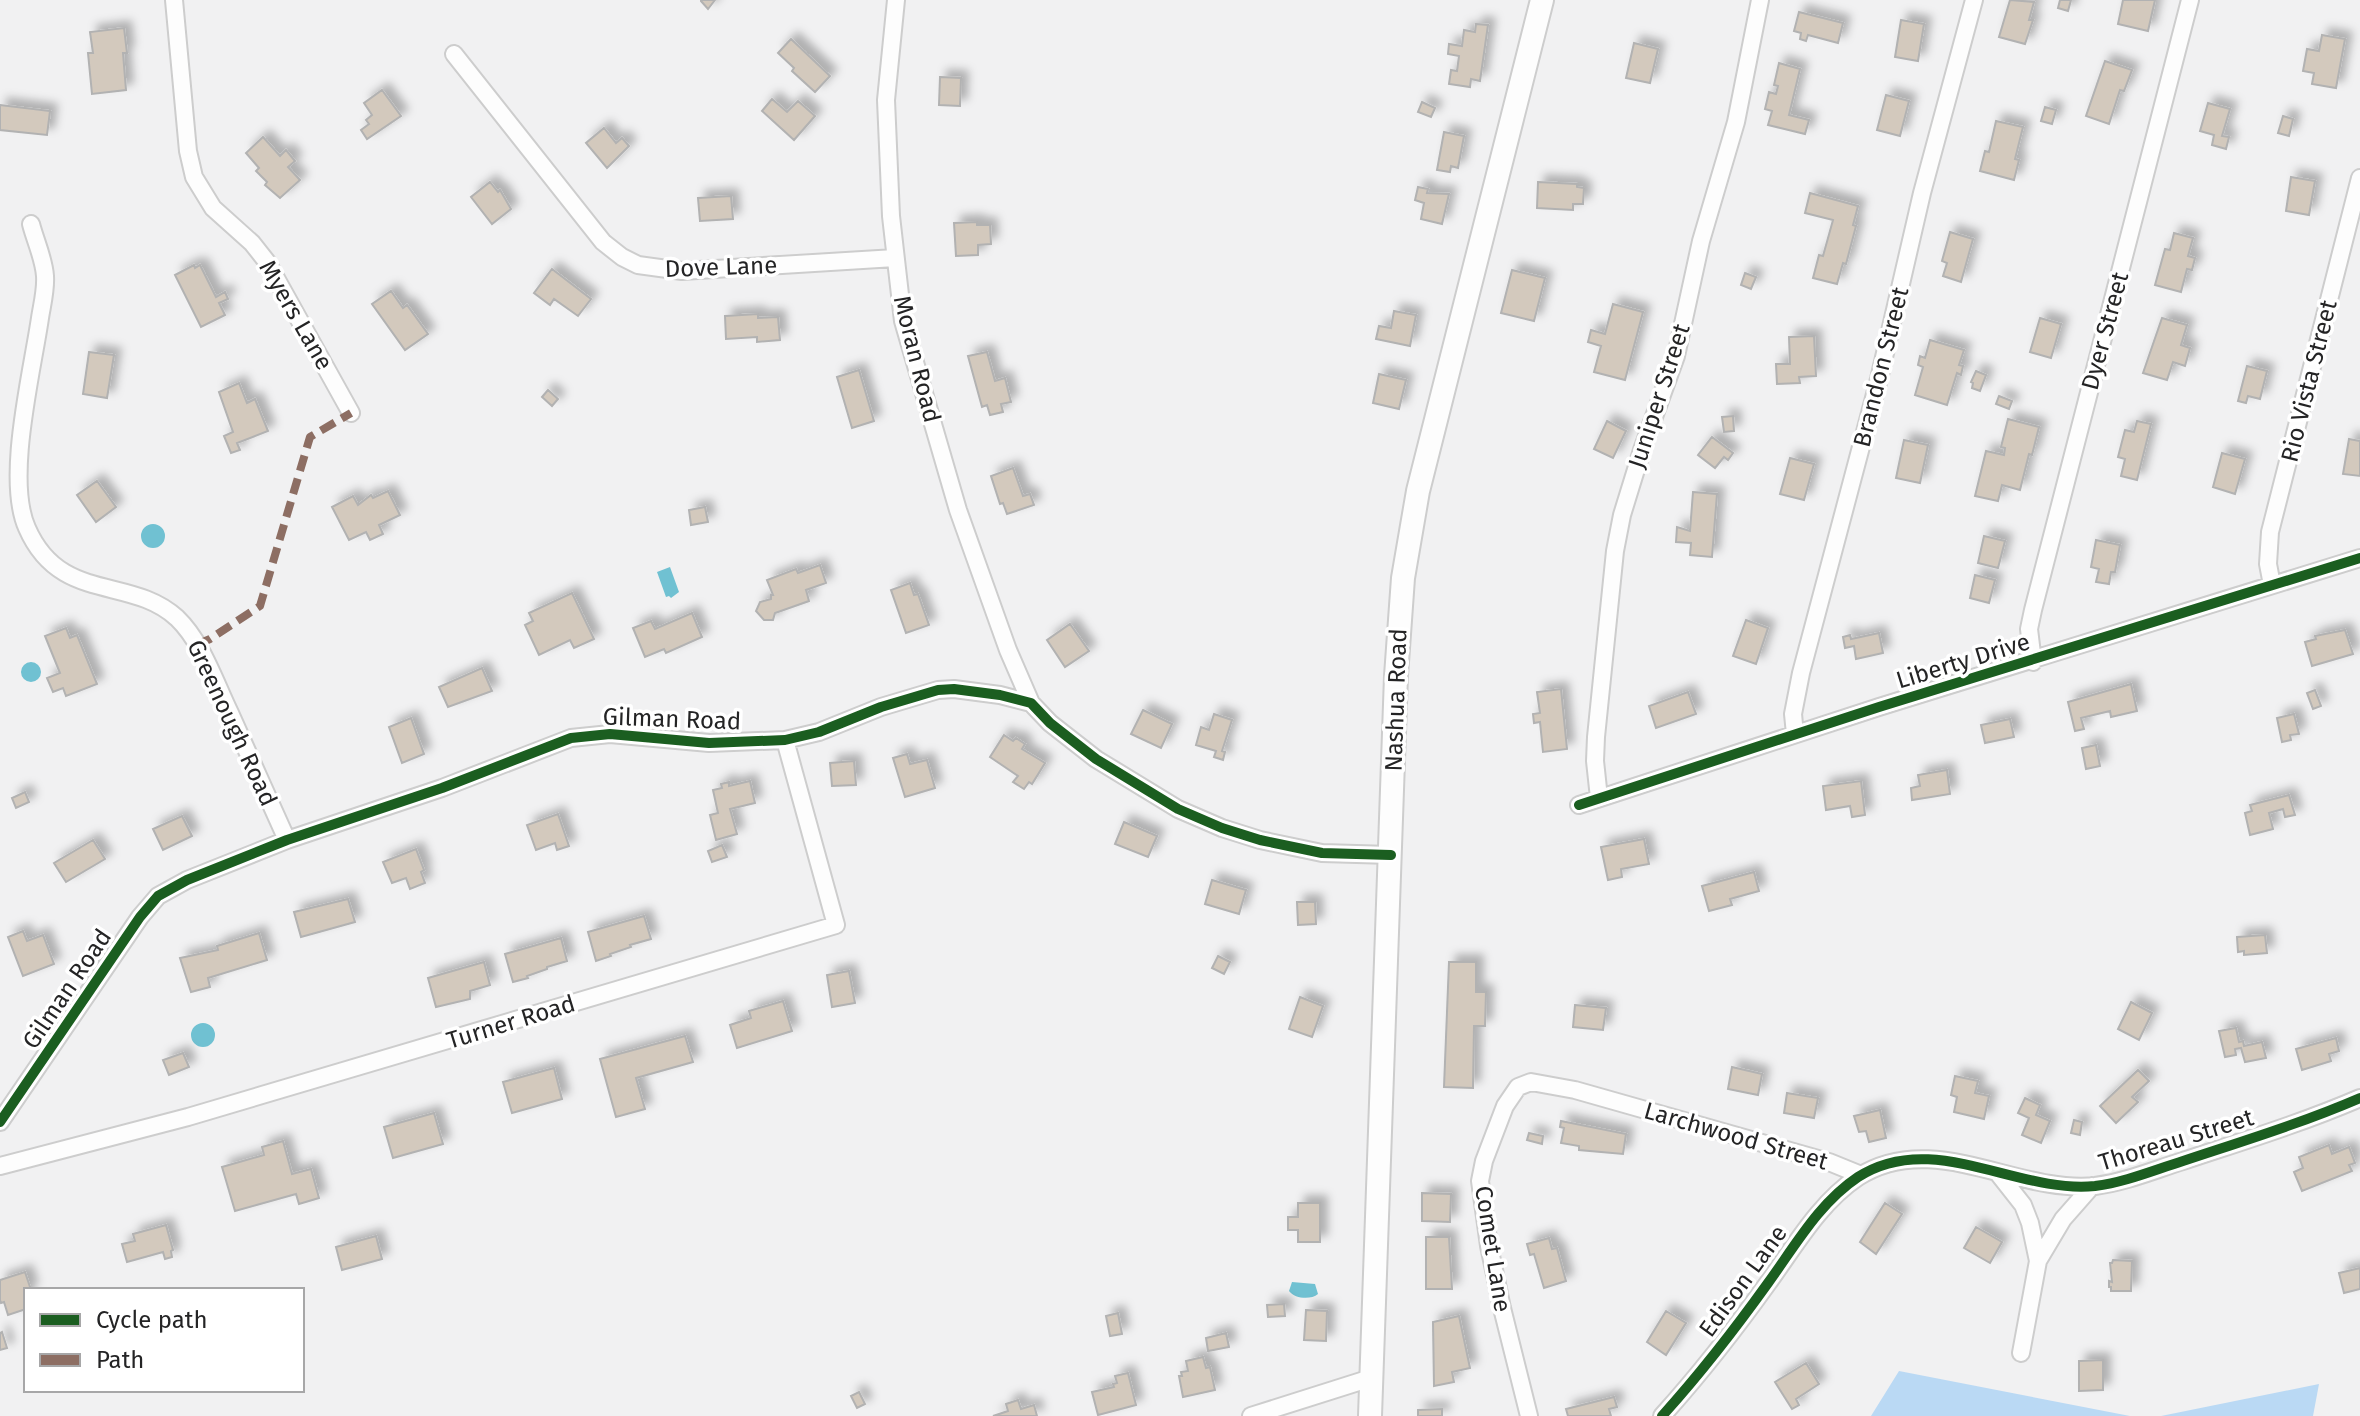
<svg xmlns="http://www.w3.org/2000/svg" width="2360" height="1416" font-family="'Fira Sans',sans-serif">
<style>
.green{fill:#bad9f4}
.water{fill:#70c1d2}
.building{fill:#d3c9bd;stroke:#b2b2b2;stroke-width:2;filter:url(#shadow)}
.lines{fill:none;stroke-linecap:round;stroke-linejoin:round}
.minor-casing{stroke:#cdcdcd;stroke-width:20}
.secondary-casing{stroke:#cdcdcd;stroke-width:26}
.minor{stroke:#fdfdfd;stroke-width:16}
.secondary{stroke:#fdfdfd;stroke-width:22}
.quiet{stroke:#8d6e63;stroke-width:8;stroke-dasharray:16 8;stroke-linecap:butt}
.cycleway-casing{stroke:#fff;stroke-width:15}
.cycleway{stroke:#1b5e20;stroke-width:10}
.labels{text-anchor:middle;stroke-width:7;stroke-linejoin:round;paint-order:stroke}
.street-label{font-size:24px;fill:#242425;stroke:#fff}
</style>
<defs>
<filter id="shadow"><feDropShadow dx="7" dy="-7" stdDeviation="4" flood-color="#0004"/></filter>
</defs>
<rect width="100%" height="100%" fill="#f1f1f2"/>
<path class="green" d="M1899,1371L2130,1416H1871Z
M2319,1384L2313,1416H2161Z"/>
<path class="water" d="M141 536a12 12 0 1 1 24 0a12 12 0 1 1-24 0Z
M670,567L679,592L671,598L669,596L666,597L657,572Z
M21 672a10 10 0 1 1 20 0a10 10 0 1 1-20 0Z
M191 1035a12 12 0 1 1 24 0a12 12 0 1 1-24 0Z
M1292,1282L1315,1284L1318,1294C1311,1300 1295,1299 1289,1291Z"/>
<path class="building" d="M715,0L708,9L701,1V0Z
M2010,0L2034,2L2029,20H2033L2025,44L1999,37Z
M2060,0H2071L2068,11L2058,8Z
M2123,0H2155L2148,31L2118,24Z
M1799,12L1843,23L1838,43L1808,35L1806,41L1800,39L1801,33L1794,31Z
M1901,20L1924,24L1918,61L1895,57Z
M1476,24L1488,25L1480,81L1471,79L1470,87L1449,84L1451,70L1457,71L1459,56L1448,54L1449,44L1462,46L1464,30L1475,32Z
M124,28L127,53H123L126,90L92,94L88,53H93L90,32Z
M2322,35L2345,39L2336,88L2312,84L2314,73L2303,71L2307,49L2319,51Z
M791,39L830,76L815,92L792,71L794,68L778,53Z
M1634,43L1658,49L1650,83L1626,78Z
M2105,61L2132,70L2124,91L2120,90L2109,124L2086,116Z
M1779,63L1800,69L1789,115L1809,120L1805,134L1768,125L1772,111L1765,109L1769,92L1776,94L1778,86L1774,85Z
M940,77L961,78L960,106L939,105Z
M382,90L401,116L367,139L361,130L369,124L366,120L372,115L364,103Z
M1886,95L1909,101L1900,136L1877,130Z
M772,99L787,112L798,101L815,116L794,140L762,111Z
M1422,102L1435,108L1431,117L1418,112Z
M2208,103L2230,109L2222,136L2229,137L2226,149L2212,145L2214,135L2200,131Z
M0,105L50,111L47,135L0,130Z
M2045,107L2056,110L2052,124L2041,121Z
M2283,116L2293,119L2289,136L2278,133Z
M1996,121L2023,127L2015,159L2019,160L2014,180L1980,171L1985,151L1989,152Z
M604,128L616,143L622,138L629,146L607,168L586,143Z
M1444,132L1464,136L1458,168L1451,166L1450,172L1437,170Z
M263,137L280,156L286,150L295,161L288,167L300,180L280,198L265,185L267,182L256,171L259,168L246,153Z
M2291,177L2315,181L2309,215L2286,211Z
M490,182L498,192L500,190L511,209L492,224L471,197Z
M1538,182L1577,184V187L1584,188L1583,204H1573V210L1537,208Z
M1418,187L1428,189L1427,193L1449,194L1442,224L1421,219L1424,203L1415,200Z
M1810,193L1858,206L1853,225L1856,226L1846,264L1843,263L1837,284L1813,278L1819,255L1823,256L1833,220L1805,213Z
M731,196L733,219L700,221L698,198Z
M977,222V225H990L991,244L978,245V255L956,256L954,223Z
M1950,232L1973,239L1961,282L1943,276L1947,263L1942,261Z
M2174,233L2193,238L2188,256L2195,258L2192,270L2187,269L2181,292L2155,285L2165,249L2170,250Z
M194,265L195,268L200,265L216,297L225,292L228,299L219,303L225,315L201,327L175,275Z
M552,269L591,299L578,316L554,299L550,305L534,293Z
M1512,270L1545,278L1534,321L1501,313Z
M1745,273L1756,277L1751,289L1741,285Z
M391,291L403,308L407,305L428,334L405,350L372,304Z
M1613,304L1643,312L1625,380L1594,372L1601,346L1588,342L1591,330L1605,334Z
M1394,311L1416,315L1410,346L1376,339L1379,326L1391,328Z
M758,314V318L778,317L780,340L757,342V337L726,339L725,316Z
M2040,318L2061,324L2051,358L2030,352Z
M2162,318L2187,325L2181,345L2190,348L2185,366L2173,362L2167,380L2143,373Z
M1814,336L1816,376L1799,377L1800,383L1777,384L1776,364H1790L1789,337Z
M1930,340L1964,350L1959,365L1963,366L1961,375L1957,373L1947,405L1915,395L1923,367L1918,365L1920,356L1925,358Z
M89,352L114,355L107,398L83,394Z
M987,352L995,381L1005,378L1011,402L1001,404L1003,412L990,415L987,405L982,407L968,356Z
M2247,366L2267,371L2260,399L2248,396L2246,403L2238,401Z
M859,370L874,421L852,428L837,377Z
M1976,371L1986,375L1980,391L1972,388L1973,383L1971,382Z
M1379,374L1406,380L1399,409L1373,403Z
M239,383L247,403L255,399L268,431L237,443L240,450L231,453L224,436L233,432L219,392Z
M548,390L558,399L552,406L542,397Z
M1999,396L2012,401L2009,409L1996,404Z
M1733,416L1734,431L1724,432L1722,417Z
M2008,419L2039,427L2032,455L2029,454L2020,490L2002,485L1998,501L1975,496L1986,451L2004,455L2005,448L2001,447Z
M1607,421L1626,431L1613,458L1594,449Z
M2137,421L2151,424L2137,480L2121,476L2125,459L2118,457L2125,430L2134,432Z
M1712,437L1733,453L1728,460L1724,457L1715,468L1698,455Z
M2349,439L2360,441V476L2343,474Z
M1904,440L1928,445L1920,483L1896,478Z
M2222,453L2245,459L2235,494L2213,487Z
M1790,458L1814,464L1804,500L1780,494Z
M1013,468L1023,496L1030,494L1034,505L1007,514L1003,503L1000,504L991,476Z
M97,481L116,507L96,522L77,495Z
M388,491L400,515L379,525L383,534L370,540L366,532L349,540L332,507L353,496L358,505L371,495L373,498Z
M1693,492L1717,494L1712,557L1690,555L1691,543L1676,542L1677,527L1690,531Z
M705,507L708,522L691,525L689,510Z
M1984,536L2005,541L1998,568L1978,563Z
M2096,540L2120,545L2115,572H2111L2109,584L2096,582L2099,569L2091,567Z
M820,565L826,583L806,590L809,601L775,613L773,620H764L756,611L760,602L771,599V595H773L767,580L796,569L798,573Z
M1975,575L1995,580L1989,603L1970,598Z
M910,583L914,595L918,594L929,625L906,633L891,590Z
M572,593L594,639L574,648L570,640L539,655L525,625L533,621L529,613Z
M692,613L702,637L666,653L664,649L645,657L633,628L651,621L655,629Z
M1746,620L1768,628L1756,664L1733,656Z
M1070,624L1089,651L1065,667L1047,640Z
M66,628L70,638L77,635L97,684L66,696L63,688L53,692L47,678L60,673L45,636Z
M2345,630L2353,654L2312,666L2305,642L2316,639L2315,636Z
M1879,633L1883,653L1856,659L1854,646L1845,648L1843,637L1850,635L1851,639Z
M482,668L492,691L448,707L439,687Z
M2131,684L2137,711L2111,717L2110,711L2081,718L2084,729L2075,731L2068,702Z
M1561,689L1567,749L1543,752L1540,722L1534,723L1533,714L1540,713L1537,692Z
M2315,690L2321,706L2313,709L2307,693Z
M1688,692L1696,714L1656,728L1649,706Z
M1143,710L1172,724L1161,748L1131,734Z
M1214,714L1232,720L1222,751L1225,752L1223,760L1214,757L1216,751L1196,745L1201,727L1209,730Z
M2294,714L2299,734L2290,735L2291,740L2282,742L2277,718Z
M411,718L424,754L402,763L389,727Z
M2010,719L2014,737L1985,743L1981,725Z
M1004,735L1013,741L1016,738L1025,744L1022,749L1045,763L1032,784L1029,782L1024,789L1013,782L1018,776L990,757Z
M2096,745L2100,766L2086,769L2082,748Z
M907,754L910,764L927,760L935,788L905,797L893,758Z
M854,761L856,785L832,786L830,763Z
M1947,770L1950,794L1912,800L1911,788L1920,786L1918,775Z
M750,781L755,803L730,809L737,834L716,840L710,815L718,813L713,790L722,788L721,784L729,782V786Z
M1861,781L1865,815L1852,817L1850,806L1826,810L1823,786Z
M25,792L29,802L16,808L12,798Z
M2289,795L2295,815L2285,817L2283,809L2269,813L2273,829L2250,835L2245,813L2252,811L2250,805Z
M558,814L569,846L557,850L555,843L536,850L527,825Z
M182,816L192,836L163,850L153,829Z
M1124,822L1157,836L1148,857L1115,844Z
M1644,839L1649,864L1621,869L1622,877L1608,880L1601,847Z
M93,840L105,859L66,882L54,863Z
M722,845L727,857L712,862L708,851Z
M416,849L424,870L421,872L425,883L410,889L406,878L392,883L383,862Z
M1754,872L1759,891L1730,899L1732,905L1709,911L1702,886Z
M1212,880L1246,890L1239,914L1205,904Z
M348,899L355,922L301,937L294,912Z
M1297,902H1315L1316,924L1298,925Z
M644,916L651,939L630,945L631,947L610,954L611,956L596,961L588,932Z
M23,931L27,941L43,935L54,964L23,976L8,937Z
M259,933L267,960L208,978L210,987L191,992L180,958L218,950L217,946Z
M2265,935L2267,953L2244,955V951L2238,952L2237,937Z
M561,938L567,961L547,967V969L527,976L528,978L513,982L505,954Z
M1218,956L1230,962L1224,974L1212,968Z
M484,962L490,985L470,991V999L436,1007L428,978Z
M1449,962H1476V992H1486L1485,1026H1474L1473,1088L1444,1087Z
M849,971L855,1003L832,1007L827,975Z
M1300,997L1323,1006L1312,1037L1289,1029Z
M783,1001L792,1031L737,1048L730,1025L751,1018L749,1011Z
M2131,1002L2152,1013L2139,1040L2118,1029Z
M1575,1005L1606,1008L1603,1030L1573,1027Z
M2236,1028L2239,1042L2243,1041L2244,1046L2262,1042L2266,1058L2245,1062L2241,1048L2235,1049L2236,1055L2225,1057L2219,1031Z
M685,1036L693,1062L636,1078L645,1109L616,1117L600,1059Z
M2336,1038L2339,1051L2329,1054L2331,1061L2302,1070L2296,1049Z
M183,1053L189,1067L169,1075L163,1060Z
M1732,1067L1762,1074L1758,1095L1728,1089Z
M554,1068L562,1099L512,1113L503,1082Z
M2138,1070L2149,1081L2132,1097L2138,1102L2116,1123L2100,1106Z
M1955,1076L1978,1081L1975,1093L1989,1096L1984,1119L1954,1112L1957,1097L1951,1095Z
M1787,1093L1818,1098L1814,1118L1784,1113Z
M2025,1098L2040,1105L2036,1115L2050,1121L2041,1143L2022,1135L2029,1118L2018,1113Z
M1880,1110L1886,1138L1869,1142L1866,1131L1859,1132L1854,1116Z
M434,1113L443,1144L393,1158L384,1127Z
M2074,1120L2082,1122L2080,1135L2071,1133Z
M1561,1121L1626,1134L1623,1154L1579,1150V1146L1561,1143L1564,1128L1560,1127Z
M1529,1133L1543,1136L1542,1144L1527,1140Z
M283,1141L292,1174L311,1169L319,1198L299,1204L296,1194L235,1211L222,1167L264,1155L262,1147Z
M2329,1145L2332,1154L2349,1147L2355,1163L2349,1165L2352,1171L2302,1191L2294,1172L2303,1168L2299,1157Z
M1422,1193L1451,1194L1450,1222L1422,1221Z
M1298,1203H1320V1242H1298V1230H1288V1217H1298Z
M1885,1203L1902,1214L1876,1254L1860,1242Z
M166,1225L173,1250L171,1251L172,1257L165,1259L163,1252L127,1262L122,1244L135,1241L133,1234Z
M1976,1227L2002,1242L1990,1263L1964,1248Z
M376,1236L382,1259L342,1270L336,1247Z
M1426,1237H1449L1452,1289H1426Z
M1549,1238L1552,1249L1557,1248L1566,1281L1544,1288L1534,1254L1530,1255L1527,1244Z
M2113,1260L2132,1261L2131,1291H2111V1287H2109V1281L2112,1282L2110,1263H2112Z
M2360,1268V1289L2344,1293L2339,1273Z
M25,1272L31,1290H26V1309L8,1315L4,1302L1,1303L0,1300V1280Z
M1284,1304L1285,1316L1268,1317L1267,1305Z
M1306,1310L1327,1311L1326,1341L1304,1340Z
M1666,1311L1686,1323L1666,1355L1647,1342Z
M1118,1313L1122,1334L1110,1336L1106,1316Z
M1459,1316L1470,1368L1452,1372L1454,1382L1434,1386L1433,1322Z
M2,1332L7,1348L0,1350V1333Z
M1226,1333L1229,1347L1208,1351L1206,1338Z
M1203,1357L1206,1368L1210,1367L1215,1390L1183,1397L1179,1376H1182L1181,1372L1188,1371L1186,1361Z
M2103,1360V1390L2079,1391V1361Z
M1806,1363L1819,1384L1796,1399L1799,1405L1792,1409L1775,1382Z
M1128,1373L1136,1405L1098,1415L1092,1392L1114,1387L1113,1384L1117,1383L1115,1376Z
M859,1392L865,1404L857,1408L851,1396Z
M1614,1397L1617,1407L1609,1409L1611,1416H1568L1566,1409Z
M1018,1400L1021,1409L1034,1405L1037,1416H993L1008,1411L1006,1404Z
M1442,1409V1416H1418V1410Z"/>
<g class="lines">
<defs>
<path id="minor" d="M174,0L188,151L194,177L213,208L252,243L267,262L351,413
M896,0L886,100L891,216L903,321L958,510L1008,650L1031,703
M454,54L603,242L622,257L638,265L682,271L895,258
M31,224C35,240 44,259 45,276C46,290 42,305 40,318C32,373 5,479 27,528C60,604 130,575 177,618C202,642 215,682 230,713C249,755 268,798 287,840
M2272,585L2268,564L2270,532L2360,178
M2033,662L2029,629L2033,610L2190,0
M1795,734L1793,714L1801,673L1879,379L1922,193L1974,0
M1599,798L1595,761L1596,737L1615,551L1622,515L1642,450L1676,356L1701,241L1736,122L1760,0
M1579,805L1879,707L2360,558
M0,1122L140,917L158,896L187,880L287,840L442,788L571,738L610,734L709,743L785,740L819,732L881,707L938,690L954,689L1000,695L1031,703L1050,723L1096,759L1178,809L1222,828L1260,840L1322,853L1391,855
M0,1166L188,1117L836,925L785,740
M1997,1172L2023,1205L2030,1223L2038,1261L2021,1353
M2038,1261L2063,1219L2092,1186
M1251,1416L1371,1378
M1529,1416L1502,1308L1489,1246L1480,1181L1484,1161L1505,1106L1518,1087L1531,1082L1575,1090L1829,1162L1861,1175
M1662,1416C1700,1374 1735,1329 1768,1283C1795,1246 1819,1203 1858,1177C1933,1129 2016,1194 2095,1186C2126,1182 2154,1170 2183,1161C2243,1141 2302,1123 2360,1098"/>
<path id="secondary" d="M1370,1416L1396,676L1403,578L1418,491L1542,0"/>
</defs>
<use href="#minor" class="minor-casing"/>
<use href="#secondary" class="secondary-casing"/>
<use href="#minor" class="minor"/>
<use href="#secondary" class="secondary"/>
<path class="quiet" d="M196,645L210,639L260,606L310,437L351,413"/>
<defs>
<path id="cycleway" d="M1579,805L1879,707L2360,558
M0,1122L140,917L158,896L187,880L287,840L442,788L571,738L610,734L709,743L785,740L819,732L881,707L938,690L954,689L1000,695L1031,703L1050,723L1096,759L1178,809L1222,828L1260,840L1322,853L1391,855
M1662,1416C1700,1374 1735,1329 1768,1283C1795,1246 1819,1203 1858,1177C1933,1129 2016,1194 2095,1186C2126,1182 2154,1170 2183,1161C2243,1141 2302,1123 2360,1098"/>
</defs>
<use href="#cycleway" class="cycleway-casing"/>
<use href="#cycleway" class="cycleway"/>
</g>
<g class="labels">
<g class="street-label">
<text transform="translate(721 267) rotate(-2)" y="8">Dove Lane</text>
<text transform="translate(296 315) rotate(60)" y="8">Myers Lane</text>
<text transform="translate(2105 331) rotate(-75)" y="8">Dyer Street</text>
<text transform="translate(917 359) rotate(76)" y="8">Moran Road</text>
<text transform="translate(1881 367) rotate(-76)" y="8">Brandon Street</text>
<text transform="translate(2309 381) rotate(-76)" y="8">Rio Vista Street</text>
<text transform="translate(1659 396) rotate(-72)" y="8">Juniper Street</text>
<text transform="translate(1963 661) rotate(-17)" y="8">Liberty Drive</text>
<text transform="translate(1396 700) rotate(-88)" y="8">Nashua Road</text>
<text transform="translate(672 719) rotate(2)" y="8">Gilman Road</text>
<text transform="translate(232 723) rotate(65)" y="8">Greenough Road</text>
<text transform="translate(67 989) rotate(-56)" y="8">Gilman Road</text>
<text transform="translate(511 1022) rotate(-17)" y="8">Turner Road</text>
<text transform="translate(1736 1136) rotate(16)" y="8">Larchwood Street</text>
<text transform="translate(2176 1140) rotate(-17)" y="8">Thoreau Street</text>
<text transform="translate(1493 1249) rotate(81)" y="8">Comet Lane</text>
<text transform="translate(1743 1281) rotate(-54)" y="8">Edison Lane</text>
</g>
</g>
<rect x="24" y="1288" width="280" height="104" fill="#ffffff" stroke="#a7a7a8" stroke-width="2"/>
<rect x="40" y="1314" width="40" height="12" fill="#1b5e20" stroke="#a7a7a8" stroke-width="2"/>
<text x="96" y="1328" font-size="24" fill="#242425">Cycle path</text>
<rect x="40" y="1354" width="40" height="12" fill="#8d6e63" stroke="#a7a7a8" stroke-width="2"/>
<text x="96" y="1368" font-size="24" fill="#242425">Path</text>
</svg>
